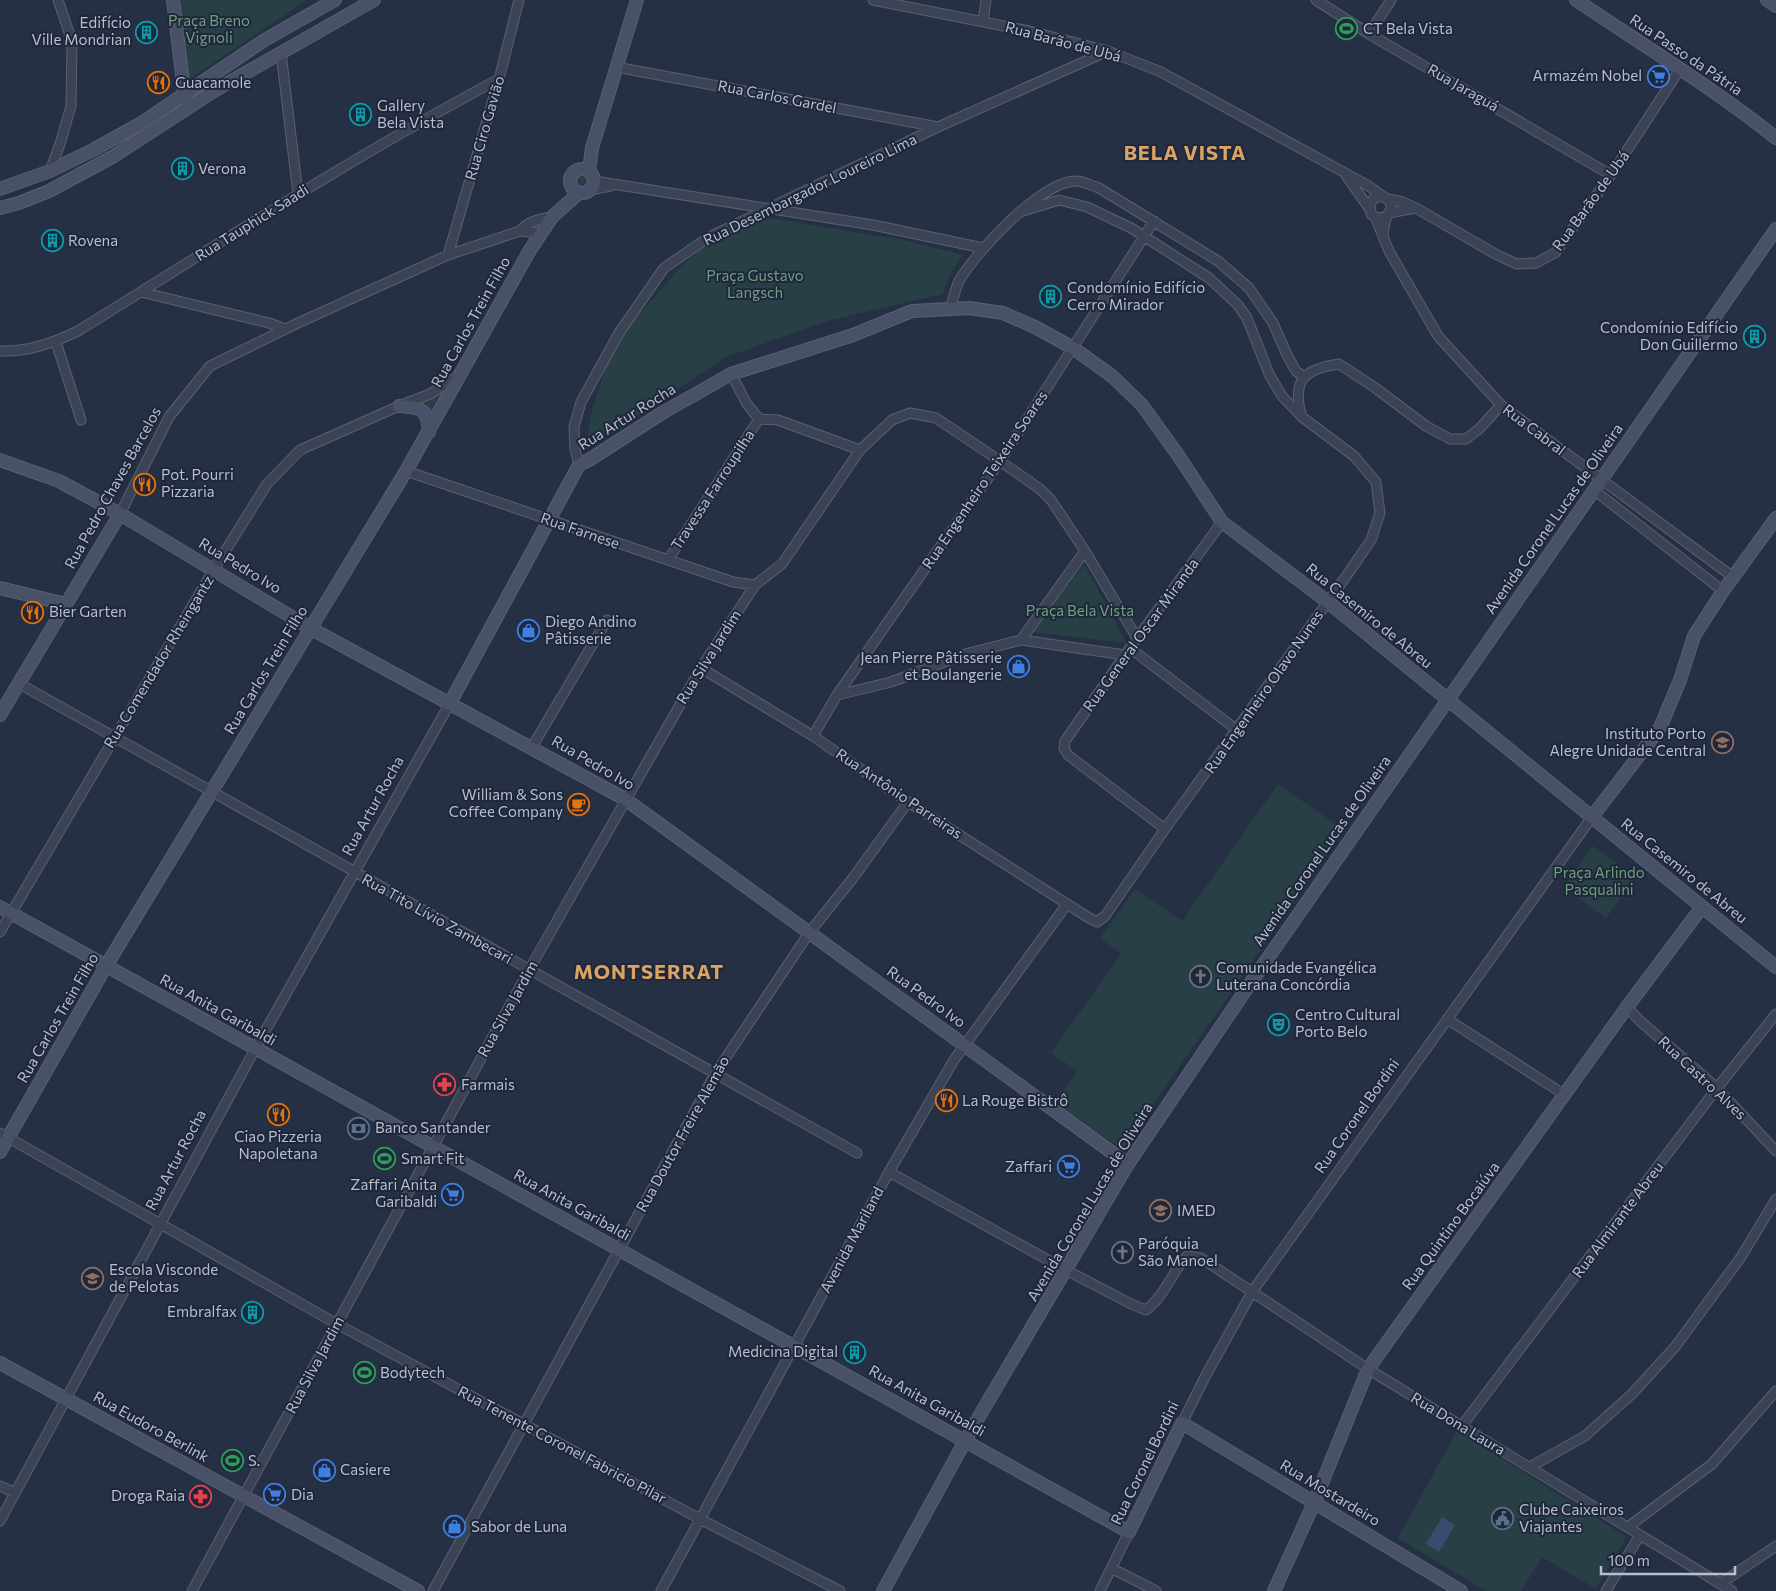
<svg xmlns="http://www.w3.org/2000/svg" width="1776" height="1591" font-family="Commissioner,sans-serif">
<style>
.green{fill:#283f46}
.water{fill:#3b4b6e}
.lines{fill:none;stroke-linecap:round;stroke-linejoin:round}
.street-casing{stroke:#596071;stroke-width:11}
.secondary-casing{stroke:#596071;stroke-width:14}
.street{stroke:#3b4354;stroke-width:9}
.secondary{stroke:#485167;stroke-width:12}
.labels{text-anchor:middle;stroke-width:4;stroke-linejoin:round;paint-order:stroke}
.park-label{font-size:15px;fill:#6e9f7f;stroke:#1f273a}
.poi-label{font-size:15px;fill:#b8becd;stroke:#1f273a;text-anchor:start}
.street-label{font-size:15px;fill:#b8becd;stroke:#1f273a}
.district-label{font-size:20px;font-weight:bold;letter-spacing:1px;fill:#dba465;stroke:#1f273a}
</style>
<rect width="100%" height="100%" fill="#263045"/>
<path class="green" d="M175,0H307L186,81Z
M572 181a9 9 0 1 1 18 0a9 9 0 1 1-18 0Z
M770,218L903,240L963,255L949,276L943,294L830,320L726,357L585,450L593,406L605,370L620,336L678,270L710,239Z
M452,385L431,424C429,413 429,404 416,403L433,398Z
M1084,564L1126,643L1033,632Z
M1278,784L1344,830L1122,1149L1055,1102L1077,1071L1051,1053L1121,954L1100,938L1135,889L1182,921Z
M1593,846L1635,877L1606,918L1563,887Z
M1457,1431L1627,1537L1596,1589L1542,1557L1521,1591H1486L1398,1538Z"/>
<path class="water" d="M1442,1517L1455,1525L1439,1552L1426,1544Z"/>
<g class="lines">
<defs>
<path id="street" d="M873,0L1029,31L1108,51L1161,72L1367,185L1384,197
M1316,0L1369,34L1611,175
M983,22L986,0
M1369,34L1391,0
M281,53L298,194
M616,67L938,127
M50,171L60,144L71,106L72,41L58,0
M1347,177L1369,208
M594,181L873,225L983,248
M589,190L611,186
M1388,199L1402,202L1416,208L1497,255L1517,264L1536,263L1555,253L1611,175L1680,69
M1389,213L1415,208
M1375,217L1389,251L1438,336L1501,405L1733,577
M520,231L541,233
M1383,237C1384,231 1384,225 1386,219C1389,210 1397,205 1384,197H1375L1370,204L1371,214C1376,218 1380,219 1386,216
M448,255L499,79L519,0
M141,292L269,323L285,329
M950,310C953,301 955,289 959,281C976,252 1042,180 1077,181C1083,181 1092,186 1099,188L1218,261L1249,288L1273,323L1287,355L1296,371L1304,377
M56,342L81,420
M0,351C28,352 53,343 78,331C217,245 354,156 499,79
M731,374L747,404L759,419L778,420L860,450
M1301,414C1292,379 1305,369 1339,364L1374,387L1426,426L1450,439H1466L1479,429L1501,405
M579,465L575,449L574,427L581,402L619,333L664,268L709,237L938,127L1108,51
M406,471L733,582L755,585
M1594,490L1723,591
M120,514L169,417L210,366L298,323L448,255L520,231C528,221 540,219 552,217
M668,560L759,419
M1021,640L1085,551
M1130,648L1237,730
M701,668L813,736L908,802L1089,918L1097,922L1105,916L1165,829L1347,575L1371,540L1380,513L1376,482L1354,456L1302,417L1282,396L1269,374L1247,318L1238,305L1209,278L1131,228L1087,207L1059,200L1020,212
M18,683L857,1153
M837,695L891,682L965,654L1021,640L1125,655
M813,736L837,695L1000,461L1154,221
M532,747L607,620
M1165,829L1068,755L1064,748L1065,741L1125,655L1222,522
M0,932L214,569L267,484L300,450L399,406L430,394L457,377
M1627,1007L1639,1020L1717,1088L1776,1151
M1447,1019L1565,1095
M0,1133L337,1324L700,1519L840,1591
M889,1172L1066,1270L1131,1304L1146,1310C1165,1296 1171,1273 1187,1256L1201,1258L1368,1369L1732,1591
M1182,1423L1205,1377L1252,1292L1592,817
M1461,1427L1717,1088L1776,1014
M1530,1467L1585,1436L1632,1394L1675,1347L1741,1257L1776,1199
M0,1486L15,1493
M0,1521L255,1049L450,703
M1628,1527L1712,1464L1776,1391
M1111,1568L1156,1591
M1720,1584L1776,1546
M192,1591L529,970L701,668L755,585L782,564L860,450L892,420L910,413L936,418L1000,461L1040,489L1051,500L1085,551L1137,638
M433,1591L715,1074L809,933L853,878L908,802
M661,1591L889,1172L954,1060L1067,904
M1100,1591L1129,1532
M1606,1591L1640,1535"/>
<path id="secondary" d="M173,0L185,99
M1576,0C1643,45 1713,88 1776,138
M1767,0L1776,6
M570 181a12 12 0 1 1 24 0a12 12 0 1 1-24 0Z
M589,171L592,148L637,0
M0,189L50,171L93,150L140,124L263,41L335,0
M0,208L19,203L49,191L114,156L214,91L374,0
M399,406C422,408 427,408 429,432
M0,460L59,481L120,514L310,628L625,799L1128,1164
M0,588L66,604
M450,703L579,465L589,460L662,413L731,374L853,335L912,311L969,308L1003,313L1035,327L1073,348L1112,376L1142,405L1178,455L1222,522L1328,602L1776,967
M0,715L120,514
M1592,817L1660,728L1680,680L1694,636L1723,591L1776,518
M0,907L1129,1532L1182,1423L1461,1591
M0,1152L106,966L406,471L530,250L552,217L579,193
M0,1363L418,1591
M883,1591L970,1432L1128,1164L1245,991L1776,229
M1274,1591L1314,1503L1368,1369L1627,1007L1702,907"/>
</defs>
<use href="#street" class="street-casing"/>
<use href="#secondary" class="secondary-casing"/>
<use href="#street" class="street"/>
<use href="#secondary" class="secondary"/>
</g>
<defs>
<symbol id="stadium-ring" viewBox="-11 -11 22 22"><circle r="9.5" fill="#1f273a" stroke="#2e9e5b" stroke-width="1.5"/><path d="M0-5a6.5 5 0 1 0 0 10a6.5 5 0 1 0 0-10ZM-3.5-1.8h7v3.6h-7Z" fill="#2e9e5b"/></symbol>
<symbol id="building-ring" viewBox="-11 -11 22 22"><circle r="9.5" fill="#1f273a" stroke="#0f9aa8" stroke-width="1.5"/><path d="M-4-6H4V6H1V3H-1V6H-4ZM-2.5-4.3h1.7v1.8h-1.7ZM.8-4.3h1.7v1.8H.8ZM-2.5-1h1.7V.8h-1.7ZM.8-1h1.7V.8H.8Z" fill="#0f9aa8"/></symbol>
<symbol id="supermarket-ring" viewBox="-11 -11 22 22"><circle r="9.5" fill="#1f273a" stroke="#3f7fe0" stroke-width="1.5"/><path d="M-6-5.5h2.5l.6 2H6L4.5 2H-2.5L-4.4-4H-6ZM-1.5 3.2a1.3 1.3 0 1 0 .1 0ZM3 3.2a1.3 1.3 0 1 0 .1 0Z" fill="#3f7fe0"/></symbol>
<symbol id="restaurant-ring" viewBox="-11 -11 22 22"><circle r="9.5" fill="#1f273a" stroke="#e8710a" stroke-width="1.5"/><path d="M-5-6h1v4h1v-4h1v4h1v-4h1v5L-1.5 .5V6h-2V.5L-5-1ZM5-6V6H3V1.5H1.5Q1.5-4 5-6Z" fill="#e8710a"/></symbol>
<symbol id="shop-ring" viewBox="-11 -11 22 22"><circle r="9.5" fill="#1f273a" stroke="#3f7fe0" stroke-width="1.5"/><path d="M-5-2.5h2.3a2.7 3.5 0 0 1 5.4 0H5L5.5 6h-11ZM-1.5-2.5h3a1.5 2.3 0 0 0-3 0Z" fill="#3f7fe0"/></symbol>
<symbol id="university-ring" viewBox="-11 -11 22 22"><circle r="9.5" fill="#1f273a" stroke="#8d6e63" stroke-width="1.5"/><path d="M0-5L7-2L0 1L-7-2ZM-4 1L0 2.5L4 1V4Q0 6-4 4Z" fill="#8d6e63"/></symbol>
<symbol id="cafe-ring" viewBox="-11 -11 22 22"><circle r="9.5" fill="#1f273a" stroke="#e8710a" stroke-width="1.5"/><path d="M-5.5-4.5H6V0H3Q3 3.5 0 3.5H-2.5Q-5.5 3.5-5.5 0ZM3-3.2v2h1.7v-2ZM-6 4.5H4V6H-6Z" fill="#e8710a"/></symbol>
<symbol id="church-ring" viewBox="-11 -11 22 22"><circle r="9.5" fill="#1f273a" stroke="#6b7280" stroke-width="1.5"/><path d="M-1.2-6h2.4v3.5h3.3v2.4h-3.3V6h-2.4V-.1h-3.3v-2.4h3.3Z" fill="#6b7280"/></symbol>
<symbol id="theatre-ring" viewBox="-11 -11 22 22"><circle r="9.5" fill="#1f273a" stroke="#0f9aa8" stroke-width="1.5"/><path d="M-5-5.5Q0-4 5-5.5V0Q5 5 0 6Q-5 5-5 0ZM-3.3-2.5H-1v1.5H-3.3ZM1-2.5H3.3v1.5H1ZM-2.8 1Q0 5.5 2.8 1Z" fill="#0f9aa8"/></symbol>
<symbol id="pharmacy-ring" viewBox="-11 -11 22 22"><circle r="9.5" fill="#1f273a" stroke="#e0444e" stroke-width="1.5"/><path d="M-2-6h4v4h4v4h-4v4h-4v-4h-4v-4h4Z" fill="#e0444e"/></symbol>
<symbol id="bank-ring" viewBox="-11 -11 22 22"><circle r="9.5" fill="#1f273a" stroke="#5c6f8a" stroke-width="1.5"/><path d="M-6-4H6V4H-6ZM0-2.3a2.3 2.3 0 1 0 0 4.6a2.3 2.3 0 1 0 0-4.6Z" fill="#5c6f8a"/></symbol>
<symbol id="school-ring" viewBox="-11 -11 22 22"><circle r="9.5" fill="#1f273a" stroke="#8d6e63" stroke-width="1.5"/><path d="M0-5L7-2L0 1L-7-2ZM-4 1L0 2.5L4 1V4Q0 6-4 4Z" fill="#8d6e63"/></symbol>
<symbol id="civic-ring" viewBox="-11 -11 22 22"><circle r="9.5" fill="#1f273a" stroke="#5c6f8a" stroke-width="1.5"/><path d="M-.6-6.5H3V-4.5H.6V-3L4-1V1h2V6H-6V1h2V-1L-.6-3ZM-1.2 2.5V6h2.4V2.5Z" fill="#5c6f8a"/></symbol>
</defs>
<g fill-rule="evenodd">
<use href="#stadium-ring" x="1334" y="16" width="25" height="25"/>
<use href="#building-ring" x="134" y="20" width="25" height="25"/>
<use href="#supermarket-ring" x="1646" y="64" width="25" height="25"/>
<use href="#restaurant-ring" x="146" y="70" width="25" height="25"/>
<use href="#building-ring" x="348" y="102" width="25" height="25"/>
<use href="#building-ring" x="170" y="156" width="25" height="25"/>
<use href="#building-ring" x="40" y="228" width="25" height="25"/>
<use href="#building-ring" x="1038" y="284" width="25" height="25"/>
<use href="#building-ring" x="1742" y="324" width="25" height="25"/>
<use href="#restaurant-ring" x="132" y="472" width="25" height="25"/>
<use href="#restaurant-ring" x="20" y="600" width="25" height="25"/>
<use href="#shop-ring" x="516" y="618" width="25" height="25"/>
<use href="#shop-ring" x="1006" y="654" width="25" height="25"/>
<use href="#university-ring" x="1710" y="730" width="25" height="25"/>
<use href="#cafe-ring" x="566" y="792" width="25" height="25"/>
<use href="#church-ring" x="1188" y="964" width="25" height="25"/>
<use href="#theatre-ring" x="1266" y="1012" width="25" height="25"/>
<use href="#pharmacy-ring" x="432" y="1072" width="25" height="25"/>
<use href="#restaurant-ring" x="934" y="1088" width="25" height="25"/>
<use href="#restaurant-ring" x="266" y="1102" width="25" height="25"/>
<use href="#bank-ring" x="346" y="1116" width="25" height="25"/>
<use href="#stadium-ring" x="372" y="1146" width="25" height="25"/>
<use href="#supermarket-ring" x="1056" y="1154" width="25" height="25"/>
<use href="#supermarket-ring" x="440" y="1182" width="25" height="25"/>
<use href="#university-ring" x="1148" y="1198" width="25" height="25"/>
<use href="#church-ring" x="1110" y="1240" width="25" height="25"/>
<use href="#school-ring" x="80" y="1266" width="25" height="25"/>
<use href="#building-ring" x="240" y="1300" width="25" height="25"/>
<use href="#building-ring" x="842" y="1340" width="25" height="25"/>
<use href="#stadium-ring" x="352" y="1360" width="25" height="25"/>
<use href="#stadium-ring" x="220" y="1448" width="25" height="25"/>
<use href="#shop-ring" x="312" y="1458" width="25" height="25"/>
<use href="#supermarket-ring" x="262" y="1482" width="25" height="25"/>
<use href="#pharmacy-ring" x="188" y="1484" width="25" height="25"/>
<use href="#civic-ring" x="1490" y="1506" width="25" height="25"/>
<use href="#shop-ring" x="442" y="1514" width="25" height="25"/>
</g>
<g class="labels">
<g class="park-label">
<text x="209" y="26">Praça Breno<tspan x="209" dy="17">Vignoli</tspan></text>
<text x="755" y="281">Praça Gustavo<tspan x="755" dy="17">Langsch</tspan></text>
<text x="1080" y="616">Praça Bela Vista</text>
<text x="1599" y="878">Praça Arlindo<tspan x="1599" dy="17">Pasqualini</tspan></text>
</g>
<g class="poi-label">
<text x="131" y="28" text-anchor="end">Edifício<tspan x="131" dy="17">Ville Mondrian</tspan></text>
<text x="1363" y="34">CT Bela Vista</text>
<text x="1642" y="81" text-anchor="end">Armazém Nobel</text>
<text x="175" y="88">Guacamole</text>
<text x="377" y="111">Gallery<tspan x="377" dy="17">Bela Vista</tspan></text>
<text x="198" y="174">Verona</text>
<text x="68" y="246">Rovena</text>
<text x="1067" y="293">Condomínio Edifício<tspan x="1067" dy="17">Cerro Mirador</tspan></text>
<text x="1738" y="333" text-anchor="end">Condomínio Edifício<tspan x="1738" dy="17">Don Guillermo</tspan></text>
<text x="161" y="480">Pot. Pourri<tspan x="161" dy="17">Pizzaria</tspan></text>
<text x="49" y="617">Bier Garten</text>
<text x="545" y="627">Diego Andino<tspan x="545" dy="17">Pâtisserie</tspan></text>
<text x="1002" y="663" text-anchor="end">Jean Pierre Pâtisserie<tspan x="1002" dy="17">et Boulangerie</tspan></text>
<text x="1706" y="739" text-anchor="end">Instituto Porto<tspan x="1706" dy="17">Alegre Unidade Central</tspan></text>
<text x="563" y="800" text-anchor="end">William &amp; Sons<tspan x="563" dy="17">Coffee Company</tspan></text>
<text x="1216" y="973">Comunidade Evangélica<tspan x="1216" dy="17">Luterana Concórdia</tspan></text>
<text x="1295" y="1020">Centro Cultural<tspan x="1295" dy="17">Porto Belo</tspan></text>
<text x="461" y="1090">Farmais</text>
<text x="962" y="1106">La Rouge Bistrô</text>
<text x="375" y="1133">Banco Santander</text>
<text x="278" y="1142" text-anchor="middle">Ciao Pizzeria<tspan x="278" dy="17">Napoletana</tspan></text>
<text x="401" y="1164">Smart Fit</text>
<text x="1052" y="1172" text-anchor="end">Zaffari</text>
<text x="437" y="1190" text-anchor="end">Zaffari Anita<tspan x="437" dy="17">Garibaldi</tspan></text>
<text x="1177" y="1216">IMED</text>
<text x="1138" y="1249">Paróquia<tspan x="1138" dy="17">São Manoel</tspan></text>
<text x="109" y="1275">Escola Visconde<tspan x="109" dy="17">de Pelotas</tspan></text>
<text x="237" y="1317" text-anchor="end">Embralfax</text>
<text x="838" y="1357" text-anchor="end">Medicina Digital</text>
<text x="380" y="1378">Bodytech</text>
<text x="248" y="1466">S.</text>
<text x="340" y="1475">Casiere</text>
<text x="291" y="1500">Dia</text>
<text x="185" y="1501" text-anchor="end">Droga Raia</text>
<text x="1519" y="1515">Clube Caixeiros<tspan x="1519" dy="17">Viajantes</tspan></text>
<text x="471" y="1532">Sabor de Luna</text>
</g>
<g class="street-label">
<text transform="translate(1063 42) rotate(15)" y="5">Rua Barão de Ubá</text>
<text transform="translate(1686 55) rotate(34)" y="5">Rua Passo da Pátria</text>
<text transform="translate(1463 88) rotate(30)" y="5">Rua Jaraguá</text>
<text transform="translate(777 97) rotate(11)" y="5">Rua Carlos Gardel</text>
<text transform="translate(485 128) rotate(-74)" y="5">Rua Ciro Gavião</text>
<text transform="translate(810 190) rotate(-26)" y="5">Rua Desembargador Loureiro Lima</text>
<text transform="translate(1591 201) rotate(-54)" y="5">Rua Barão de Ubá</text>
<text transform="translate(252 223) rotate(-32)" y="5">Rua Tauphick Saadi</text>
<text transform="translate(471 322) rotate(-61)" y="5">Rua Carlos Trein Filho</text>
<text transform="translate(627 417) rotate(-32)" y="5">Rua Artur Rocha</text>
<text transform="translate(1534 430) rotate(37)" y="5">Rua Cabral</text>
<text transform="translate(985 480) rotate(-56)" y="5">Rua Engenheiro Teixeira Soares</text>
<text transform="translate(113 488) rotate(-61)" y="5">Rua Pedro Chaves Barcelos</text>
<text transform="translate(713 490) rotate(-57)" y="5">Travessa Farroupilha</text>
<text transform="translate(1554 519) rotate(-55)" y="5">Avenida Coronel Lucas de Oliveira</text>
<text transform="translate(580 531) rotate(19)" y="5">Rua Farnese</text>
<text transform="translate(240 566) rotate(31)" y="5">Rua Pedro Ivo</text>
<text transform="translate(1369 616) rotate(39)" y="5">Rua Casemiro de Abreu</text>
<text transform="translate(1141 635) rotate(-54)" y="5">Rua General Oscar Miranda</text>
<text transform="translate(709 657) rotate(-58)" y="5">Rua Silva Jardim</text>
<text transform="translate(159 662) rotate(-59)" y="5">Rua Comendador Rheingantz</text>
<text transform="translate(266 670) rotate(-59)" y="5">Rua Carlos Trein Filho</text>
<text transform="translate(1264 692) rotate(-55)" y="5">Rua Engenheiro Olavo Nunes</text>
<text transform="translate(593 763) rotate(30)" y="5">Rua Pedro Ivo</text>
<text transform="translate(899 794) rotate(34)" y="5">Rua Antônio Parreiras</text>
<text transform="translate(373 806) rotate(-61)" y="5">Rua Artur Rocha</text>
<text transform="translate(1322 851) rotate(-55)" y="5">Avenida Coronel Lucas de Oliveira</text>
<text transform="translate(1684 871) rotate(39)" y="5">Rua Casemiro de Abreu</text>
<text transform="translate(437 919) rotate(29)" y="5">Rua Tito Lívio Zambecari</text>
<text transform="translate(926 997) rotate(36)" y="5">Rua Pedro Ivo</text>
<text transform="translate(508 1009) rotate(-61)" y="5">Rua Silva Jardim</text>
<text transform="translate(218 1010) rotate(29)" y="5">Rua Anita Garibaldi</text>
<text transform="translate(58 1018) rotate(-60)" y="5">Rua Carlos Trein Filho</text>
<text transform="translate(1702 1078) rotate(43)" y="5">Rua Castro Alves</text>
<text transform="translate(1357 1116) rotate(-55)" y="5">Rua Coronel Bordini</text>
<text transform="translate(683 1134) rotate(-61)" y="5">Rua Doutor Freire Alemão</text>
<text transform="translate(176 1160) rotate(-62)" y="5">Rua Artur Rocha</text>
<text transform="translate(1090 1202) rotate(-59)" y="5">Avenida Coronel Lucas de Oliveira</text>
<text transform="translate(572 1205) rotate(29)" y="5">Rua Anita Garibaldi</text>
<text transform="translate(1618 1220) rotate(-53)" y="5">Rua Almirante Abreu</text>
<text transform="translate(1451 1226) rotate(-54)" y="5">Rua Quintino Bocaiúva</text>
<text transform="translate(852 1240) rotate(-62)" y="5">Avenida Mariland</text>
<text transform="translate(315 1365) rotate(-62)" y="5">Rua Silva Jardim</text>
<text transform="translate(927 1401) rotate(29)" y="5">Rua Anita Garibaldi</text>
<text transform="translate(1458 1424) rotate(31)" y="5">Rua Dona Laura</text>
<text transform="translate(151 1427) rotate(29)" y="5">Rua Eudoro Berlink</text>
<text transform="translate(562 1445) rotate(28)" y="5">Rua Tenente Coronel Fabricio Pilar</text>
<text transform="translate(1145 1463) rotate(-64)" y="5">Rua Coronel Bordini</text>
<text transform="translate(1330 1493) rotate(31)" y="5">Rua Mostardeiro</text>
</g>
<g class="district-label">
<text x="1185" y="160">BELA VISTA</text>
<text x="649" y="979">MONTSERRAT</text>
</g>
</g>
<path d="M1601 1566v8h134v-8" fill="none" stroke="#b8becd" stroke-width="2.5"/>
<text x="1608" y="1566" font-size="15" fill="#b8becd" stroke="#1f273a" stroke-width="4" paint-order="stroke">100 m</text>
</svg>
